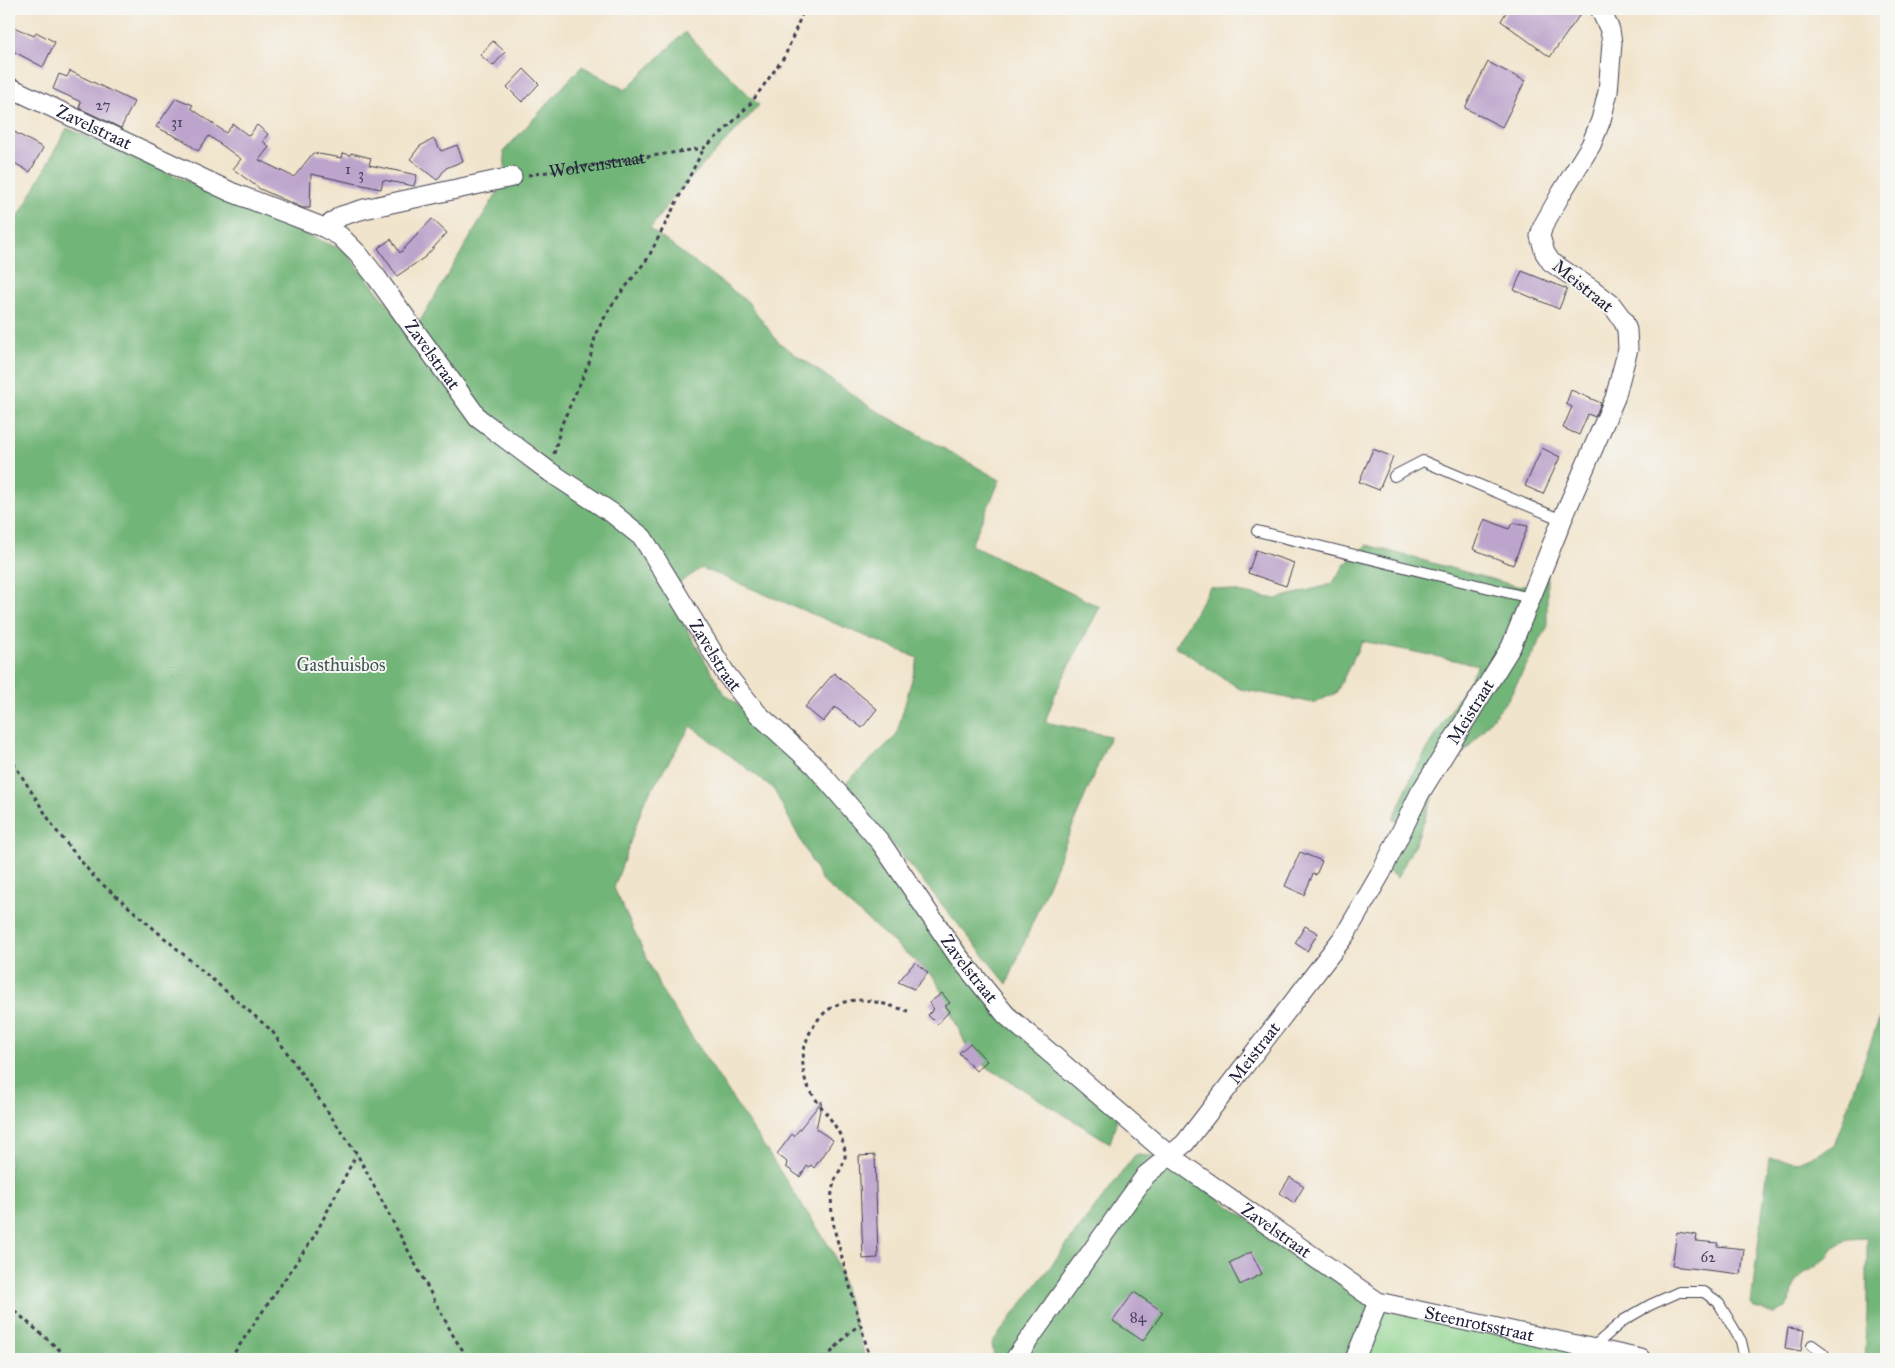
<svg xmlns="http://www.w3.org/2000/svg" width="1895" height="1368" font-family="'IM FELL Great Primer',serif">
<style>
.green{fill:#8dd38d;stroke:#587a64}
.forest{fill:#72b578;stroke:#4a6c5a}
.building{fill:#bda4cc}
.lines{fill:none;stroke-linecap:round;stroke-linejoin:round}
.lane-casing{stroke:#413f51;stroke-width:12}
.street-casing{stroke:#413f51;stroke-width:21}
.path{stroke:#413f51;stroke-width:3;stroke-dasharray:4 4;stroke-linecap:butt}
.lane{stroke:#fff;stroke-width:10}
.street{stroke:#fff;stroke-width:19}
.labels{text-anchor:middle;stroke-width:4;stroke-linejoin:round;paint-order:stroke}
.number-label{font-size:15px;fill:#49425f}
.street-label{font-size:18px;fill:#22223b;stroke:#f6f6f2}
.park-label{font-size:18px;fill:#425754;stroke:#f6f6f2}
</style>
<rect width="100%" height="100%" fill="#f6f6f2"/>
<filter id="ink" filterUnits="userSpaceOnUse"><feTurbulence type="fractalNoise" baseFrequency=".02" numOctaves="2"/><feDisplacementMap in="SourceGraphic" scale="10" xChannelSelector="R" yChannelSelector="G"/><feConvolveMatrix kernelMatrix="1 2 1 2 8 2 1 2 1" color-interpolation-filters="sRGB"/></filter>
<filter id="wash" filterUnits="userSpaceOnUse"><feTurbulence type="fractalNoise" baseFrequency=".0096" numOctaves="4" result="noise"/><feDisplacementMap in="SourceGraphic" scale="20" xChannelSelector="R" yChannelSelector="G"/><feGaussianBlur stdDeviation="1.12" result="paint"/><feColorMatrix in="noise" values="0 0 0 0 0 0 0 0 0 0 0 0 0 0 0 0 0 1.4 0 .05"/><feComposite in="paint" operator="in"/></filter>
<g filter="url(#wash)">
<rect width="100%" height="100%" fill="#f1e4cc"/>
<path class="green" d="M1886,999V1024L1878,1022Z
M1382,1310L1613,1359H1363Z"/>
<path class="forest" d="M685,32L759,105C723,147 681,183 650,229L748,302L778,342L870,407L1000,480L971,545L1100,607L1056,692L1045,722L1110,736L1007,984L844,785L896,736L918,658L702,568L665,592L724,693L806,763L878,841L987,975L1090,1092L1120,1110L1110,1143L972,1058L935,978L822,881L773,788L691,726L644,802L614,888L662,991L833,1252L866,1359H9V212L19,216L67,128L345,251L412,334L506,178L504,151L582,66L625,90Z
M1367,545L1520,587L1547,574V628L1508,699L1438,784L1415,844L1397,878L1385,869L1408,826L1393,820L1413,773L1478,665L1362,641L1336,693L1314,703L1240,689L1175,646L1210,587L1276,599L1332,584L1345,564Z
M1878,1022L1886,1024V1359H1864L1867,1312V1238L1848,1239L1833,1248L1826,1259L1807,1271L1795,1282L1792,1296L1786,1308L1774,1313L1755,1308L1751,1303L1769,1158L1798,1162L1834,1146Z
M1135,1155L1159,1156L1371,1306L1349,1359H994L992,1343Z"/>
<g id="blocks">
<path class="building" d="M1508,9H1584L1550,57L1501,21Z
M9,25L34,36L36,32L55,42L43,67L9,49Z
M493,41L505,52L493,66L480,55Z
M1488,62L1525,81L1502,127L1465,108Z
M524,69L539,84L522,102L507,87Z
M70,71L134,102L121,128L79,108L81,102L53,89L59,74L67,77Z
M176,98L193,105L191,108L226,133L233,124L249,136L257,125L268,134L263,141L269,147L259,160L294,177L313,153L342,158L343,153L350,155L351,153L371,158L369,165L417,175L414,186L383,180L381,189L311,174L310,208H303L260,189L233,169L241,159L209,136L198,151L183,140L156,127Z
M9,129L43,148L30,172L9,160Z
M434,139L441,151L457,145L463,161L446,168L437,180L410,159L420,146Z
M432,219L447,233L425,257L397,276L378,248L391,239L400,253Z
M1522,271L1567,289L1559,309L1514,290Z
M1571,390L1601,403L1595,417L1588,414L1579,435L1563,428L1572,407L1566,404Z
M1542,448L1560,457L1543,494L1525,486Z
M1373,449L1393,457L1379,490L1359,482Z
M1485,519L1509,529L1512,523L1528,526L1513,565L1473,549Z
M1256,550L1294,563L1286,586L1248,573Z
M834,673L877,709L862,728L835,707L823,722L805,707Z
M1300,852L1322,861L1316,875L1313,874L1304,895L1285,886Z
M1305,926L1318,933L1307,951L1295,943Z
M915,962L928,973L914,989L898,982Z
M942,993L950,1003L945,1006L950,1011L937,1024L928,1015L934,1009L929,1003Z
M970,1043L987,1061L976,1071L959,1053Z
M822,1101L816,1129L833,1140L814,1168L811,1165L809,1167L807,1166L800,1177L786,1167L787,1162L777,1154L792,1134L794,1136Z
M875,1155L878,1258L863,1259L859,1156Z
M1290,1177L1304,1186L1294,1203L1280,1193Z
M1677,1232L1697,1235L1696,1241L1718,1243L1717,1246L1744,1249L1741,1274L1672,1266Z
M1251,1252L1262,1274L1240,1285L1229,1263Z
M1134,1292L1163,1312L1143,1341L1113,1321Z
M1788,1328L1804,1330L1801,1351L1785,1348Z"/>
</g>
</g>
<g filter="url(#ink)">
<use href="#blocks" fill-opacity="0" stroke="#413f51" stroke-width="1"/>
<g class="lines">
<defs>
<path id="lane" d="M1394,476L1423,461L1562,520
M1257,531L1530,598
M1812,1345L1823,1353L1826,1359
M1592,1348L1624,1320L1650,1305L1679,1292H1704L1718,1302L1741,1341L1745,1359"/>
<g id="street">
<path id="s2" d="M9,87L231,192L325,228L340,236L358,254L377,278L478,418L550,472L612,513L643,538L726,674L757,713L814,765L881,843L958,956L1006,1015L1170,1156L1378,1302L1641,1359"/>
<path d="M325,228L341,216L364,209L512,177"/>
<path id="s3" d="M1015,1359L1146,1175L1185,1143L1345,935L1381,873L1420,793L1511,647L1562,520L1615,398L1628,349L1627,330L1623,320L1611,304L1593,290L1551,262L1545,253L1540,236L1543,226L1562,192L1591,145L1601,120L1608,92L1612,43L1610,30L1600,9"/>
<path d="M1355,1359L1378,1302"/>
</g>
</defs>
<use href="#lane" class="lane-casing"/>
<use href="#street" class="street-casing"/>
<g class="path">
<path id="s1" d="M528,175L704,148L727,128L751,103L785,56L804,9"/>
<path d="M554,454L561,426L589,363L596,333L611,306L648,258L704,148"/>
<path d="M9,756L55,829L94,877L272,1031L357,1154L455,1339L469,1359"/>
<path d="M9,1306L70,1359"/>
<path d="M230,1359L315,1235L356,1155"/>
<path d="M825,1359L848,1334L860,1324"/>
<path d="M870,1359L835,1232C832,1216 829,1199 834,1183C837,1173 847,1162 845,1151C841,1124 816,1106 806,1082C795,1050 814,1007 849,1001C868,997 890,1006 908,1011"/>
</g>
<use href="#lane" class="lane"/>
<use href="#street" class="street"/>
</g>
</g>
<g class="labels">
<g class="number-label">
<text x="103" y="110">27</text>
<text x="177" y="127">31</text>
<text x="348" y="174">1</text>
<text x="361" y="179">3</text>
<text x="1708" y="1262">62</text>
<text x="1138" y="1322">84</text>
</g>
<g class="street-label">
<text dy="6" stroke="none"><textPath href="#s2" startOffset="94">Zavelstraat</textPath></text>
<text dy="6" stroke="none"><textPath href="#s1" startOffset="70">Wolvenstraat</textPath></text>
<text transform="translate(1583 286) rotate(39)" y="6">Meistraat</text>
<text dy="6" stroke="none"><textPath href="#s2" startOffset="514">Zavelstraat</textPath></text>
<text dy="6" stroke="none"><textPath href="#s2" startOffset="934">Zavelstraat</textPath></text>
<text dy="6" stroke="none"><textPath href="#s3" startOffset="795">Meistraat</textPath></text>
<text dy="6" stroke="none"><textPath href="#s2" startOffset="1339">Zavelstraat</textPath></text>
<text dy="6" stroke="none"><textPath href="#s3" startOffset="390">Meistraat</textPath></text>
<text dy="6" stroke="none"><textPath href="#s2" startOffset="1744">Zavelstraat</textPath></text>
<text dy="6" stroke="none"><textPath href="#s2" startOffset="1972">Steenrotsstraat</textPath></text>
</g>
<g class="park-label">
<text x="341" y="671">Gasthuisbos</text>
</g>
</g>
<rect width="1895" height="1368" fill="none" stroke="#f6f6f2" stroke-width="30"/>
</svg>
